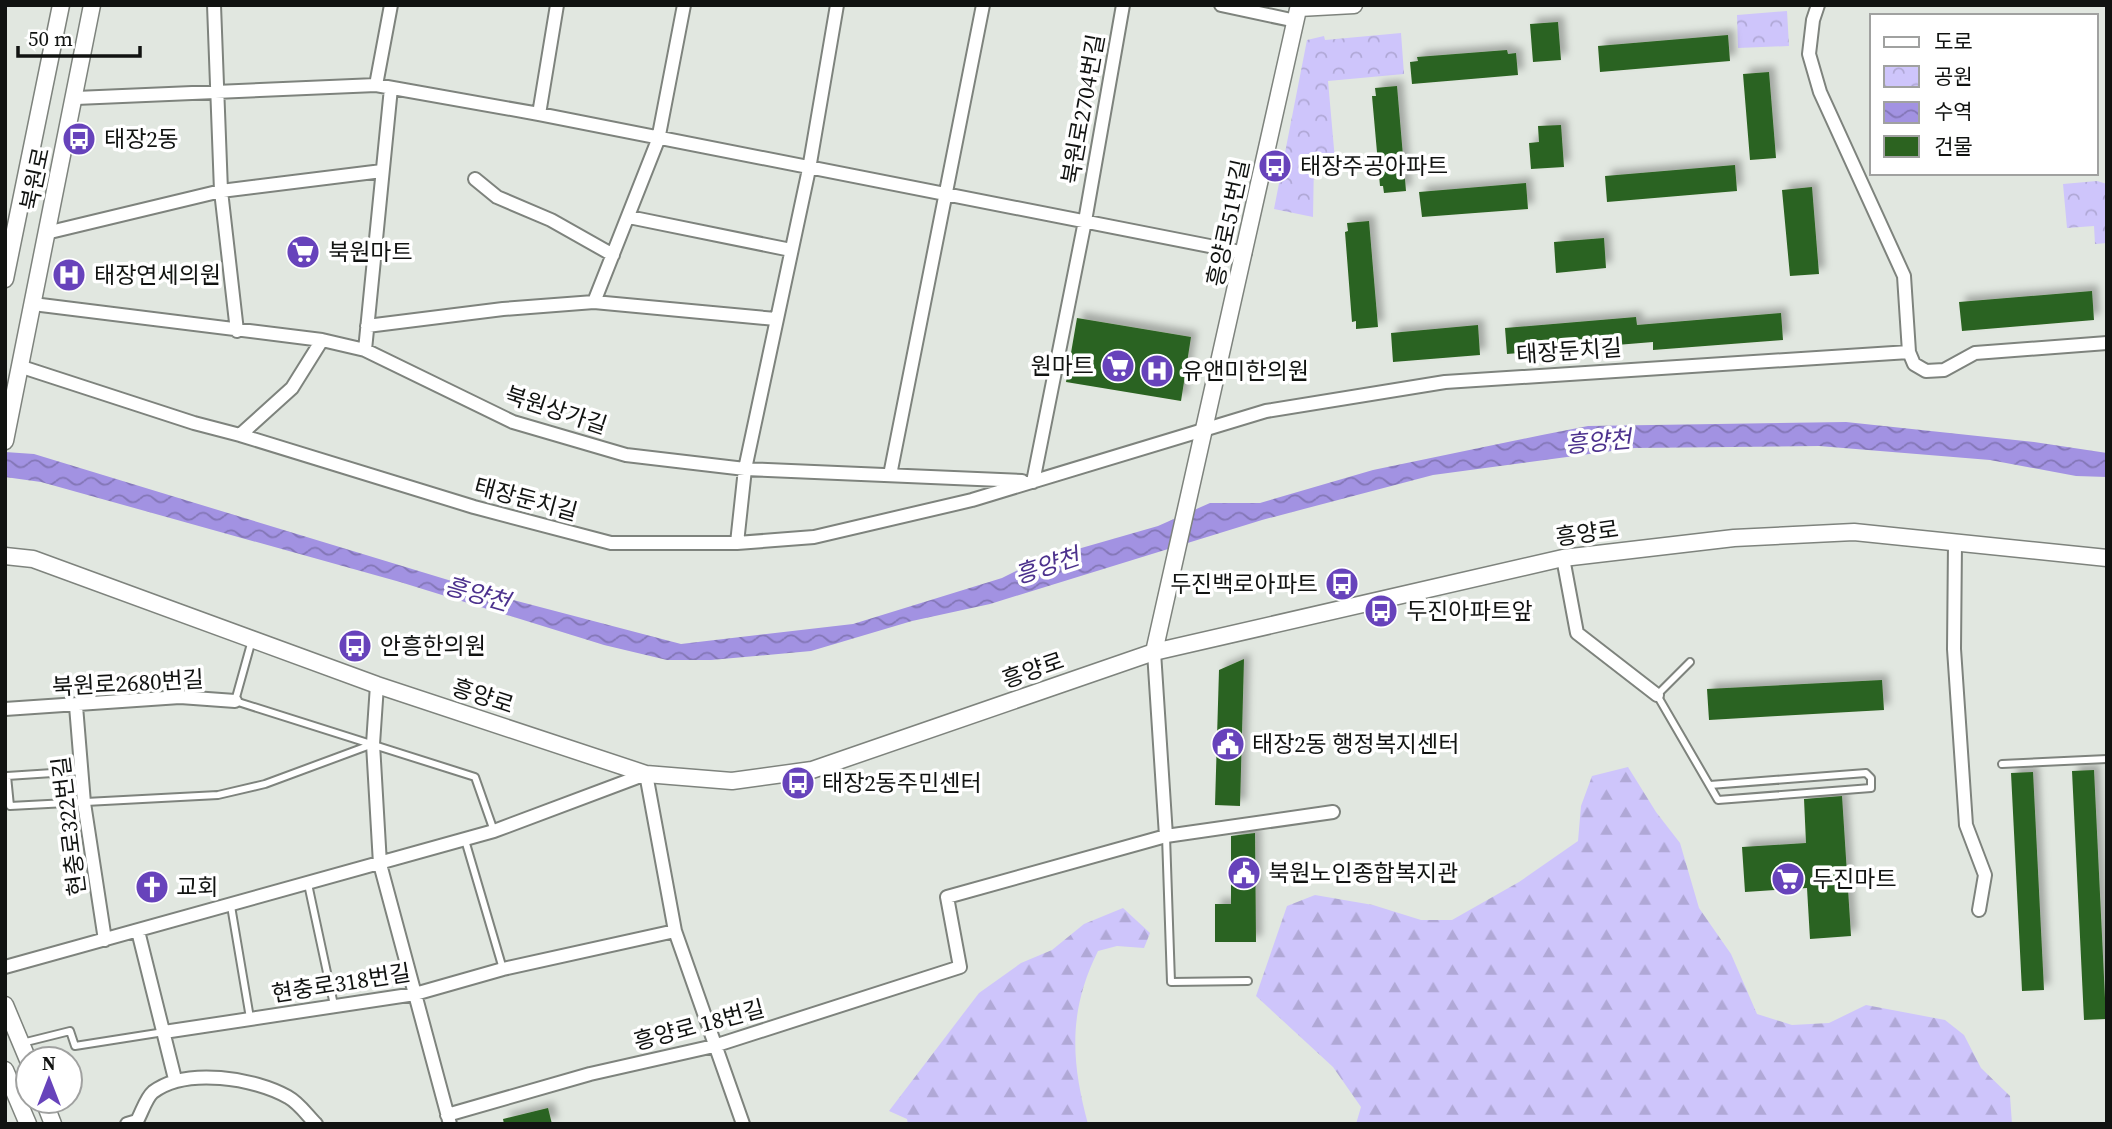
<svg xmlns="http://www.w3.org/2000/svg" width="2112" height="1129" font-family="'Source Serif 4','Noto Sans KR',serif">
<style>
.forest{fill:url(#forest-firs)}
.park{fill:url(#park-crowns)}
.water{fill:url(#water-waves)}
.building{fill:#2c6320;filter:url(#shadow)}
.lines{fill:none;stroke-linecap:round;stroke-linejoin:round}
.service-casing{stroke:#7e837d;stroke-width:10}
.minor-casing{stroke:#7e837d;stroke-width:16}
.tertiary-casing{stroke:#7e837d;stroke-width:19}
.service{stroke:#fff;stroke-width:6}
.minor{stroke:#fff;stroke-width:12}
.tertiary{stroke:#fff;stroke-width:16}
.labels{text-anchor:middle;stroke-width:7;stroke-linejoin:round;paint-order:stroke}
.street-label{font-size:23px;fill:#111311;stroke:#fff}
.poi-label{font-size:23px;fill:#111311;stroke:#fff;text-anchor:start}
.water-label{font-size:24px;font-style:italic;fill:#4c318d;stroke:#fff}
</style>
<defs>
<pattern id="forest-firs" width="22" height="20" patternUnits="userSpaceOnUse" patternTransform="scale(1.75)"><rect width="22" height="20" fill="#cec5fb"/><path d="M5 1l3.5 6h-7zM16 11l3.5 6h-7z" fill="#b0a8d6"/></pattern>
<pattern id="park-crowns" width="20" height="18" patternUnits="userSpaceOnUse" patternTransform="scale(1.75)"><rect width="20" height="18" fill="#cec5fb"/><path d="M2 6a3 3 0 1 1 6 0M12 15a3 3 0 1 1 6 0" fill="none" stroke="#b0a8d6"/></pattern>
<pattern id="water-waves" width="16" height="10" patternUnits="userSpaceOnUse" patternTransform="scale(1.75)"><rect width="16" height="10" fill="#a292e2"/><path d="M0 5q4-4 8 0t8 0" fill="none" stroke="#8376b6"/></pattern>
<filter id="shadow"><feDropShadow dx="6" dy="-6" stdDeviation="3.5" flood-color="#0004"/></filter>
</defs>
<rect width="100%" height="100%" fill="#e1e7e0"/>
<path class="forest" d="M1628,767L1656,812L1680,843L1699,908L1731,954L1757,1014L1792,1025L1829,1023L1866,1005L1945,1020L1964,1035L1981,1068L2010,1096L2012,1124H1356L1361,1107L1333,1067L1256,996L1287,906L1315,895L1373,905L1421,920H1452L1519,882L1578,841L1581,806L1592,776Z
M1123,908L1150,933L1144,948L1117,946L1098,951C1068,1011 1071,1061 1088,1124H908L907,1119L889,1111L979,993L1021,963L1052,950L1084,924Z"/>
<path class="park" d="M1787,11L1789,46L1738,48L1737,15Z
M1401,33L1404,74L1328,81L1335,160L1314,161L1313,217L1274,209L1307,40L1324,36L1325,40Z
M2097,181L2107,184V243L2095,244L2094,226L2067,228L2063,184Z"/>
<path class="water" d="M1846,422L2034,442L2107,453V477L2076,476L1990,460L1819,446L1634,448L1433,475L1262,520L990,604L912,621L811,651L711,660H667L604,645L400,582L41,482L5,477V452L34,454L517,601L681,644L853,624L1002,578L1036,561L1158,526L1210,503H1260L1373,470L1542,435L1588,426Z"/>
<path class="building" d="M1558,22L1561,60L1533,62L1530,24Z
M1728,35L1730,61L1600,72L1598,46Z
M1507,50L1508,54L1516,53L1518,75L1412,84L1410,62L1418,61L1417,57Z
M1769,72L1776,158L1750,160L1743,74Z
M1397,86L1406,191L1384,193L1383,186H1380L1372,96H1376L1375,88Z
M1561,125L1564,167L1531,169L1529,143L1539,142L1538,126Z
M1735,165L1737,191L1607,202L1605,176Z
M1526,183L1528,209L1422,217L1419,192Z
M1812,187L1819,274L1790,276L1782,190Z
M1369,221L1378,327L1356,329V321L1352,322L1345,232L1348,231L1347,223Z
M1604,238L1606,268L1556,273L1554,242Z
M2092,291L2094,320L1962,331L1959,302Z
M1781,313L1783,340L1653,350V342L1507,354L1505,328L1636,317L1637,325Z
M1077,318L1191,337L1181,401L1066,382Z
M1478,325L1480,355L1393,362L1391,333Z
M1244,659L1240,806L1215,805L1219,670Z
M1882,680L1884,710L1709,720L1707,689Z
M2094,770L2106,1019L2084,1020L2072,771Z
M2033,772L2044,990L2022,991L2011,773Z
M1842,796L1851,936L1810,939L1807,888L1745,892L1742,847L1806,843L1804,799Z
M1255,833L1256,942H1215V904H1231V836Z
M548,1108L552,1124H504L503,1119Z"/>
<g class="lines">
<defs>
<path id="service" d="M252,640L235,701L475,777L494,831
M1690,662L1657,695L1718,800L1871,788V778L1866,773L1710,785
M2002,764L2107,759
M83,771L7,776L10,806L218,795L265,784L373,744
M1166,836L1171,982L1248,981
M465,840L503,969
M308,884L334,1005
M231,906L250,1018
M22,1043L70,1031L75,1046L164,1032"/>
<path id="minor" d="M214,5L221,191L237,331
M1221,5L1296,21
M1818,5L1813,20L1809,54L1820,92L1904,276L1909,352L1914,364L1926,371L1944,370L1975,353L2107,343
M376,85L391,5
M76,98L376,85L539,114L1245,253
M539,114L557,5
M475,179L497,197L551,220L613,255
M629,217L791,250
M46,233L221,191L382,171
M594,302L658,140L684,5
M33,304L322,340L365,350L513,422L626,455L745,469L1022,481
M367,326L503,309L594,302L776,319
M365,350L391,88
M22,367L194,423L240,435L474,507L611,543H737L814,537L972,500L1266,411L1445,382L1909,352
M240,435L292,388L322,340
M890,475L983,5
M1033,482L1085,221L1123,5
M737,543L745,469L809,169L837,5
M1955,543L1954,649L1966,825L1985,875L1979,910
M1563,558L1577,633L1657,695
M377,685L373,744L380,864L450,1124
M76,706L84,803L105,940
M5,709L180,697L235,701
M1166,836L1333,812
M138,931L175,1079
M5,967L494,831L646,774L675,931L743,1124
M164,1032L415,994L503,969L675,931
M447,1115L590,1074L714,1046L960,967L947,897L1166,836L1154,652
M127,1124L137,1121C142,1112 146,1098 153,1092C186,1067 255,1078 288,1097C299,1103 307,1115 316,1124"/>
<path id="tertiary" d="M1299,8L1354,5
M5,279L61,5
M5,441L92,5
M5,556L33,559L377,685L646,774L732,781L812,770L1154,652L1563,558L1734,538L1854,532L2107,558
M1154,652L1299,5
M5,1005L28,1060
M5,1070L28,1124
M44,1101L53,1124"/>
</defs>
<use href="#service" class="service-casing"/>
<use href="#minor" class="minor-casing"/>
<use href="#tertiary" class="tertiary-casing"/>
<use href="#service" class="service"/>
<use href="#minor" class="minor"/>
<use href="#tertiary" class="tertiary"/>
</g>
<defs>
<symbol id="bus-disc" viewBox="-11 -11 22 22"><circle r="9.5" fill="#6743bb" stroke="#fff"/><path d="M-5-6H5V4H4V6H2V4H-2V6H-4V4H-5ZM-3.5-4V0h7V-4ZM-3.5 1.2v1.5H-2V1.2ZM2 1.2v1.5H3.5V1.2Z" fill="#fff"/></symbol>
<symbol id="supermarket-disc" viewBox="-11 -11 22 22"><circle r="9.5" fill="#6743bb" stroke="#fff"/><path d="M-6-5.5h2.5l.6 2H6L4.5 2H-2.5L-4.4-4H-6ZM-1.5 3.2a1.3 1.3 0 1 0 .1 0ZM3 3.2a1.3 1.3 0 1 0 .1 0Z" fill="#fff"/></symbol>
<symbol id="hospital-disc" viewBox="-11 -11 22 22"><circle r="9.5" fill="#6743bb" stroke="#fff"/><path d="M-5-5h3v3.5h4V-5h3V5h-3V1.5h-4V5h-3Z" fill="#fff"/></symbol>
<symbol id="civic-disc" viewBox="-11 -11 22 22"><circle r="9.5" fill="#6743bb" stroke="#fff"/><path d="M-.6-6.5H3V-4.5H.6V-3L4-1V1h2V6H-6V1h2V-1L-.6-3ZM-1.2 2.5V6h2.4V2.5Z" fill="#fff"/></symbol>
<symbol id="church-disc" viewBox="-11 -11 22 22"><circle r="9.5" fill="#6743bb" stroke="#fff"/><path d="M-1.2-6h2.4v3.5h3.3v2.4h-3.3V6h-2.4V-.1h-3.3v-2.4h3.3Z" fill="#fff"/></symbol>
</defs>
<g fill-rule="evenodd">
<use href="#bus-disc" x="60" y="120" width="38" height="38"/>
<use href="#bus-disc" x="1256" y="147" width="38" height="38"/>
<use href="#supermarket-disc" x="284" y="233" width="38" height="38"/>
<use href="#hospital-disc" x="50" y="256" width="38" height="38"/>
<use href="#supermarket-disc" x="1099" y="347" width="38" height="38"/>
<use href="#hospital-disc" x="1138" y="352" width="38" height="38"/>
<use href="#bus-disc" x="1323" y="565" width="38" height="38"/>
<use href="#bus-disc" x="1362" y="592" width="38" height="38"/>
<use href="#bus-disc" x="336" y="627" width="38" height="38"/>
<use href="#civic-disc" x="1209" y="725" width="38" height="38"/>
<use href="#bus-disc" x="779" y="764" width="38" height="38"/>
<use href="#civic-disc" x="1225" y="854" width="38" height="38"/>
<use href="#supermarket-disc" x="1769" y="860" width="38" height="38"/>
<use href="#church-disc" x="133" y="868" width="38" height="38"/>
</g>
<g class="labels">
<g class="street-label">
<text transform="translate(1083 109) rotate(-80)" y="8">북원로2704번길</text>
<text transform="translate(35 179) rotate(-78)" y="8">북원로</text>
<text transform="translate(1228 223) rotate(-78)" y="8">흥양로51번길</text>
<text transform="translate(1569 351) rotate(-4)" y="8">태장둔치길</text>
<text transform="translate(556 410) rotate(18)" y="8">북원상가길</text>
<text transform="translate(526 499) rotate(15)" y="8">태장둔치길</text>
<text transform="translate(1587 533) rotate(-8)" y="8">흥양로</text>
<text transform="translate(1033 670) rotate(-19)" y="8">흥양로</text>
<text transform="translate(128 683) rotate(-3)" y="8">북원로2680번길</text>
<text transform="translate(483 696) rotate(18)" y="8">흥양로</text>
<text transform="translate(69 826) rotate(-97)" y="8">현충로322번길</text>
<text transform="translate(341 983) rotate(-9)" y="8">현충로318번길</text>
<text transform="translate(699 1025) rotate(-15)" y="8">흥양로 18번길</text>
</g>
<g class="poi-label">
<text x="104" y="147">태장2동</text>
<text x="1300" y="174">태장주공아파트</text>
<text x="328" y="260">북원마트</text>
<text x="94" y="283">태장연세의원</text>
<text x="1094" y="374" text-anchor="end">원마트</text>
<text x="1182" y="379">유앤미한의원</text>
<text x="1318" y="592" text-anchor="end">두진백로아파트</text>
<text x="1406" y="619">두진아파트앞</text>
<text x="380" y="654">안흥한의원</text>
<text x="1252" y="752">태장2동 행정복지센터</text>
<text x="822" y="791">태장2동주민센터</text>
<text x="1268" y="881">북원노인종합복지관</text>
<text x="1812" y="887">두진마트</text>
<text x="176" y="895">교회</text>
</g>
<g class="water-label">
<text transform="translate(1598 442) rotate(-5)" y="8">흥양천</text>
<text transform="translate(1047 566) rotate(-18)" y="8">흥양천</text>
<text transform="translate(477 594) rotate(16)" y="8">흥양천</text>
</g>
</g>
<rect width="2112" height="1129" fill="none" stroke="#111311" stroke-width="14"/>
<rect x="1870" y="14" width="228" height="161" fill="#ffffff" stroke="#a0a1a0" stroke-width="2"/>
<rect x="1884" y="37" width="35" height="10" fill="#ffffff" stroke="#a0a1a0" stroke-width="2"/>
<text x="1934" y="49" font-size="21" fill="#111311">도로</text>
<rect x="1884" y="66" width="35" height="21" fill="url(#park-crowns)" stroke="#a0a1a0" stroke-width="2"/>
<text x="1934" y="84" font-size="21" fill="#111311">공원</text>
<rect x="1884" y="102" width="35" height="21" fill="url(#water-waves)" stroke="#a0a1a0" stroke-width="2"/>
<text x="1934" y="119" font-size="21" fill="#111311">수역</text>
<rect x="1884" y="136" width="35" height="21" fill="#2c6320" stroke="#a0a1a0" stroke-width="2"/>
<text x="1934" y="154" font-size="21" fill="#111311">건물</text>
<g transform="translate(49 1080)"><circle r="33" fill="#ffffff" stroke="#a0a1a0" stroke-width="2"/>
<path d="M0-5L12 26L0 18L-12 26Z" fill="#6743bb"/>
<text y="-10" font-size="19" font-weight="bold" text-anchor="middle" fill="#111311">N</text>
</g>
<path d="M18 46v10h122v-10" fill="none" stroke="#111311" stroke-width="3.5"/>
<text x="28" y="46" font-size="21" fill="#111311" stroke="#ffffff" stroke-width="5" paint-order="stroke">50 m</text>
</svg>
